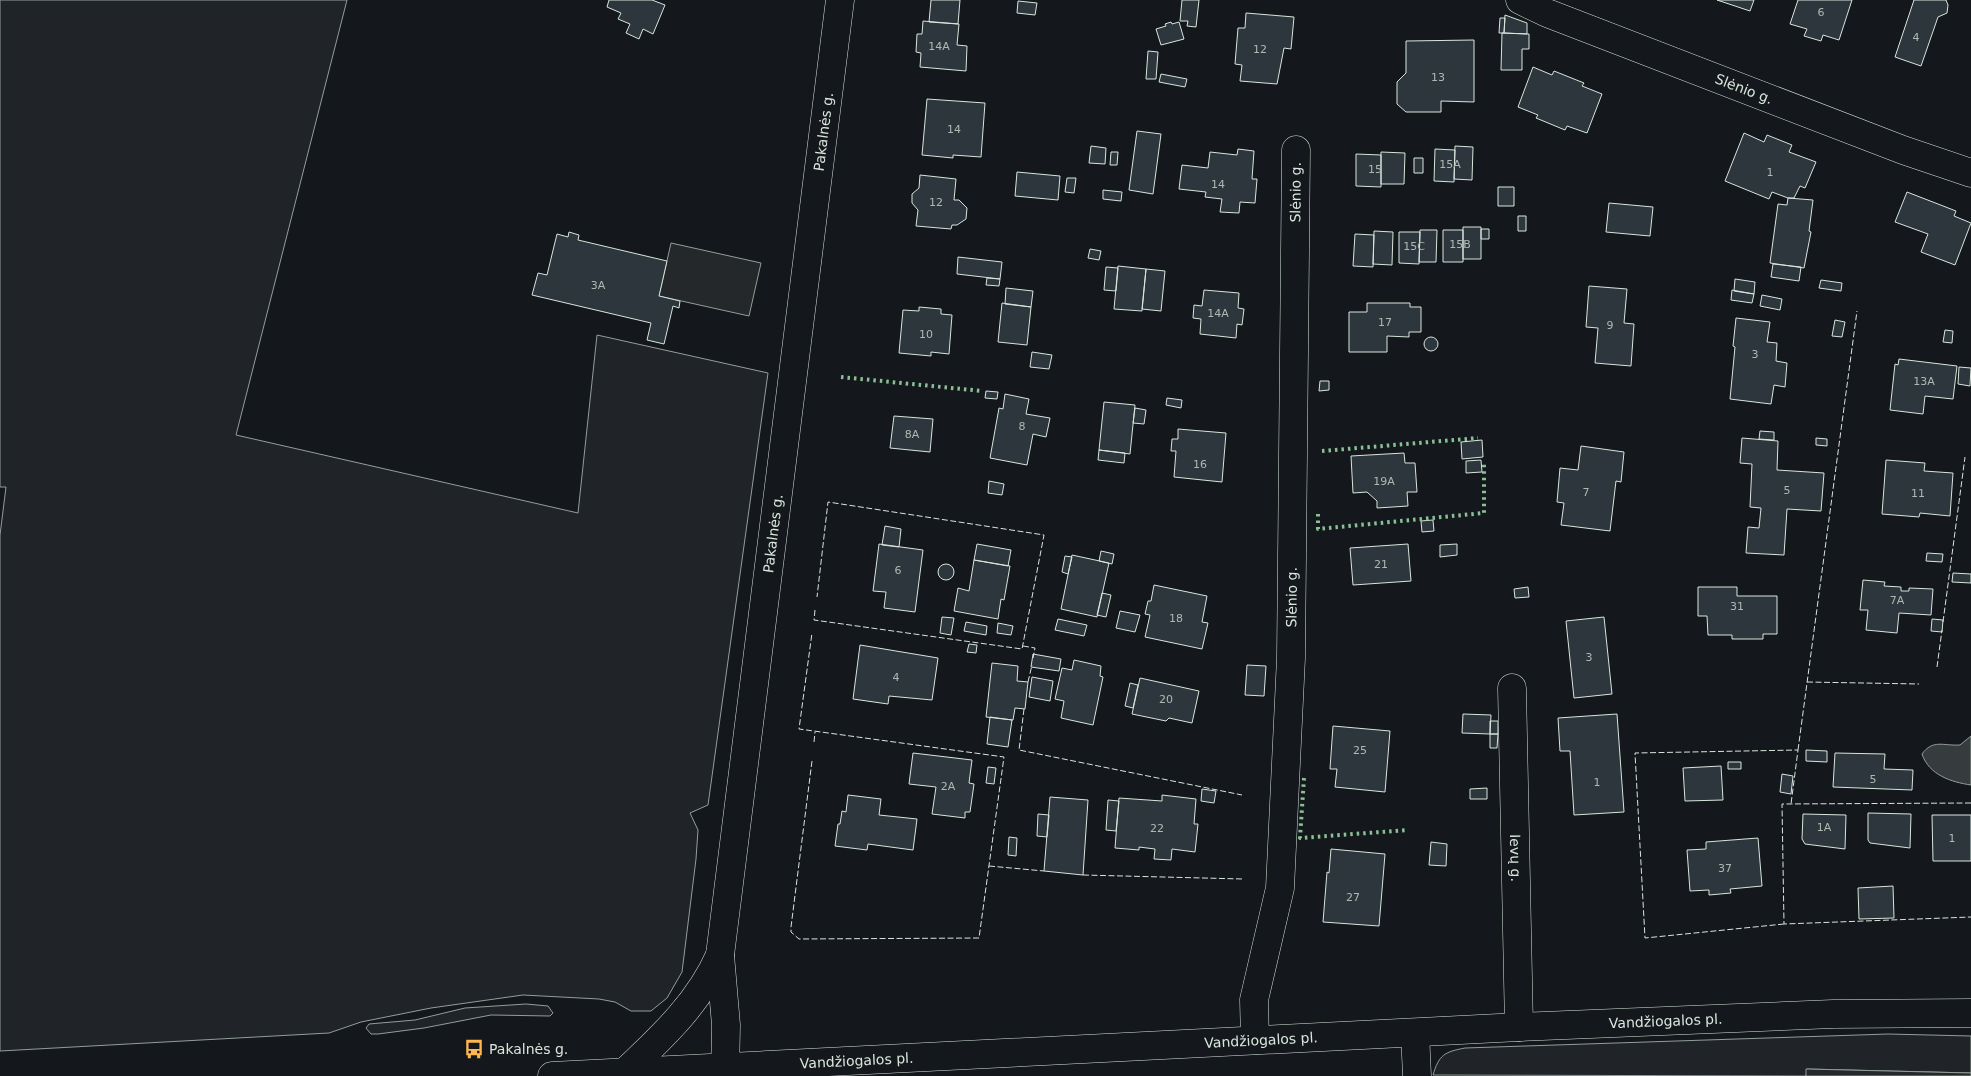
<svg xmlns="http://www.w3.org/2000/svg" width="1971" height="1076" font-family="'DejaVu Sans',sans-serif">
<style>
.green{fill:#202428;stroke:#939e99}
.parking{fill:#24282b;stroke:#939e99}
.water{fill:#363b3e;stroke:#939e99}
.building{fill:#2c363c;stroke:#d8e6dc}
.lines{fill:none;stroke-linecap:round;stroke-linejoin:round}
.minor-casing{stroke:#d8e6dc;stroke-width:29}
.major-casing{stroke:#d8e6dc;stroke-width:29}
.minor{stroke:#14181c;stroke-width:28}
.major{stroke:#14181c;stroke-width:28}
.hedge{stroke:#8ac095;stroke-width:4;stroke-dasharray:2.5 4;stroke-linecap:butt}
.fence{stroke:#d8e6dc;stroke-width:1;stroke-dasharray:6 2.5;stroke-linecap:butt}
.labels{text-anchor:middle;stroke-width:4;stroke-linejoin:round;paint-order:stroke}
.number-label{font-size:11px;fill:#adbab4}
.street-label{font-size:14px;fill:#d8e6dc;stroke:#14181c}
.poi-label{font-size:14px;fill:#d8e6dc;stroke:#14181c;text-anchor:start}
</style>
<rect width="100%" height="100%" fill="#14181c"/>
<path class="green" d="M0,0H347L236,435L578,513L597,335L768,373L708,805L690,813L698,830L696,859L682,972L667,998L651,1011H631L615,1002L599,999L523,995L431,1008L361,1022L329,1033L0,1051V535L6,487H0Z
M526,1004L548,1006L553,1013L550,1016L491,1015L424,1028L378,1034H371L366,1028L369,1024L415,1020L465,1008Z
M1888,1034L1971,1036V1073L1807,1069L1806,1076L1433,1075C1439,1055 1444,1052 1465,1048Z"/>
<path class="parking" d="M671,243L761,263L749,316L659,296Z
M1806,1069L1971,1073V1076H1806Z"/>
<path class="water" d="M1971,736V785C1951,782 1929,775 1922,754C1933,739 1943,746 1960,745Z"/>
<path class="building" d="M609,0H652L665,5L653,34L643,29L639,39L626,33L630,24L618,19L621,13L607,7Z
M931,0H960L958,24L929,22Z
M1182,0H1199L1196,27L1187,26L1188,21H1180Z
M1717,0H1754L1750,11Z
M1798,0H1852L1839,40L1823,35L1821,41L1804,36L1807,29L1790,24Z
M1914,0H1946L1948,5L1947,13L1938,17L1921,66L1895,57Z
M1018,1L1037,3L1035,15L1017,13Z
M1246,13L1294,17L1291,49L1284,48L1277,84L1240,81L1242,65L1235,64L1238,28H1245Z
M1505,15L1527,23V34L1504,33Z
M1500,18H1505L1504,33H1499Z
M923,21L959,24L957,45L967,46L966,71L920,67L921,53L916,52L917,34H922Z
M1171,22L1172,24L1179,22L1184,39L1161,45L1156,29L1166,26L1165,24Z
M1502,33L1529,34V49H1522V70H1501Z
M1474,40V102L1441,101V112H1406L1397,104V82L1406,73V41Z
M1148,51L1158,52L1156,79H1146Z
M1533,67L1552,75L1554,71L1584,83L1582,86L1602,94L1587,133L1567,126L1565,130L1536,118L1538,115L1518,107Z
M1161,74L1187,79L1185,87L1159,82Z
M927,99L985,103L981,157L953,155V158L922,155Z
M1137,131L1161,134L1153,194L1129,190Z
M1744,133L1764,142L1767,135L1792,145L1789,152L1816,162L1805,188L1800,186L1794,198H1788L1772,192L1769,199L1725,181Z
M1091,146L1106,148L1105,164L1089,163Z
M1455,146L1473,147L1472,180L1454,179Z
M1238,149L1254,151L1252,179H1257L1255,203L1240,202L1239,213L1220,212L1222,199L1205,197L1206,192L1179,189L1182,165L1208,168L1210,152L1237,155Z
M1435,149L1455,150L1454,182L1434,181Z
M1111,152H1118L1117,165H1110Z
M1381,152L1405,153L1404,184H1381Z
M1356,154L1381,155V187L1356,186Z
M1414,158H1423V173H1414Z
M1017,172L1060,176L1058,200L1015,196Z
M920,175L956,179L954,200H959L967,208L966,219L957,225H952L951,229L916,226L918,210L912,203V194L919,188Z
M1067,178H1076L1074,193L1065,192Z
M1498,187H1514V206H1498Z
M1103,190L1122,192L1121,201L1103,199Z
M1907,192L1956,211L1954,216L1971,223L1955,265L1921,252L1928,234L1895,222Z
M1788,198L1813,200L1809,231L1811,232L1804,268L1770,263L1778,204L1787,205Z
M1609,203L1653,207L1650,236L1606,232Z
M1518,216H1526V231H1518Z
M1463,227H1481V259H1463Z
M1481,229H1489V239H1481Z
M1420,230H1437L1436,262H1419Z
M1443,230H1463V262H1443Z
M1374,231L1393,232L1392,265L1373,264Z
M569,232L579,235L578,240L667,261L659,296L680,301L679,308L673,306L664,344L647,340L651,323L532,295L538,273L547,275L557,234L568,237Z
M1399,232H1420L1419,264L1399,263Z
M1355,234L1374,235L1373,267L1353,266Z
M1090,249L1101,251L1099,260L1088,258Z
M958,257L1002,262L1000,279L957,274Z
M1773,264L1801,267L1799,281L1771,277Z
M1118,266L1146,269L1142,311L1114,309Z
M1106,267L1118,268L1116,291L1104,290Z
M1146,269L1165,271L1161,311L1142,309Z
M987,278L1000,279L999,286L986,285Z
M1735,279L1755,282L1754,294L1734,291Z
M1821,280L1842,283L1841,291L1819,288Z
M1589,286L1627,289L1624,323L1634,324L1631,366L1595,363L1598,328L1586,327Z
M1006,288L1033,291L1031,307L1005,304Z
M1204,290L1239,293L1238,308L1244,309L1242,325L1237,324L1236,338L1200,334L1201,319L1193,318L1194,305L1202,306Z
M1732,290L1754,294L1752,303L1731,300Z
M1762,295L1782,299L1780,310L1760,306Z
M1002,303L1031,307L1027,345L998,342Z
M1367,303H1410V307H1421V332H1409V337L1387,336V352H1349V312H1367Z
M919,307L941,309V314L952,315L949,354L931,352V356L899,353L903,310L919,311Z
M1736,318L1770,322L1767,342L1777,343L1776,361L1787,363L1785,387L1774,385L1771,404L1730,399L1735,347L1733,346Z
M1835,320L1845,322L1842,337L1832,336Z
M1945,330L1953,331L1952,343L1943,342Z
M1424 344a7 7 0 1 1 14 0a7 7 0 1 1-14 0Z
M1032,352L1052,355L1049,369L1030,367Z
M1899,359L1957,366L1953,399L1925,396L1923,414L1890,410L1895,364L1898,365Z
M1959,367L1971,368L1970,386L1958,384Z
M1320,381H1329V390L1319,391Z
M986,391L998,392L997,399L985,398Z
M1005,394L1029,399L1026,414L1050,418L1046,437L1033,434L1027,465L990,458L999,408L1003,409Z
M1167,398L1182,400L1181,408L1166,405Z
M1104,402L1135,405L1130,454L1099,450Z
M1135,408L1146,410L1144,424L1133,423Z
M894,416L933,419L930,452L890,448Z
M1178,429L1226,433L1222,482L1174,477L1176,451H1171L1172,439H1178Z
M1760,431L1774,432V440L1759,439Z
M1742,438L1778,441L1777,470L1824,473L1821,511L1787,509L1784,555L1746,553L1748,527L1759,528L1761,508L1750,507L1752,464L1740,463Z
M1816,438L1827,439V446L1816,445Z
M1482,440L1483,457L1462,459L1461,442Z
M1581,446L1624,452L1621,482L1616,481L1610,531L1561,525L1564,503L1557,502L1560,468L1578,470Z
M1099,450L1125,453L1124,463L1098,460Z
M1404,453L1405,463H1415L1417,492H1407L1408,506L1377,508V501L1367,492L1353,493L1351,456Z
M1481,460L1482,472L1466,473V461Z
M1886,460L1925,463L1924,471L1953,473L1950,516L1920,513L1919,517L1882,514Z
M989,481L1004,484L1002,495L988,493Z
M1433,520L1434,531L1422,532L1421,521Z
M885,526L901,529L899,547L882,545Z
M879,544L923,550L915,612L884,608L886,592L873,591Z
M977,544L1011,550L1008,566L974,560Z
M1408,544L1411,581L1353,585L1350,548Z
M1457,544V555L1440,557V545Z
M1101,551L1114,554L1112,564L1099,561Z
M1927,553L1943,554L1942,562L1926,561Z
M1072,555L1109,563L1097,617L1061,609Z
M1065,556L1072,557L1068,574L1062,572Z
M974,560L1010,566L1004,600L1001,599L998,619L954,611L958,588L969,591Z
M938 572a8 8 0 1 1 16 0a8 8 0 1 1-16 0Z
M1953,573L1971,574V583L1952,582Z
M1863,580L1885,582L1884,586L1901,587V591H1909V588L1933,589L1931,615L1899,613L1897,633L1866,630L1868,610H1860Z
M1154,585L1207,596L1202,622L1208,623L1202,649L1145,637L1150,615L1145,614L1148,601H1151Z
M1528,587L1529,597L1515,598L1514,589Z
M1698,587H1737V596H1777V634H1763V639H1732V635H1708L1707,616H1698Z
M1102,593L1111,595L1106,617L1097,615Z
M1120,611L1140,615L1135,632L1116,628Z
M942,617L954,618L951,635L940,633Z
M1604,617L1612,694L1574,698L1566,621Z
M1058,619L1087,625L1084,636L1055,630Z
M1932,619L1943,620L1942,632L1931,631Z
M966,622L987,626L986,635L964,631Z
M998,623L1013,626L1011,635L997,633Z
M969,644L977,645L976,653L967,652Z
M860,645L938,658L932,700L889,696L888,704L853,699Z
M1033,654L1061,659L1059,671L1031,667Z
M1074,660L1101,666L1100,676L1103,677L1093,725L1061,718L1064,701L1055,699L1062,668L1072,670Z
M992,663L1018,666L1017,681L1028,682L1025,709L1015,708L1013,720L986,717Z
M1247,665L1266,666L1264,696L1245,695Z
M1032,677L1053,681L1050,701L1029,697Z
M1140,678L1199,691L1192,723L1169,718L1166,721L1132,714Z
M1130,683L1138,685L1133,708L1125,706Z
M1463,714L1491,715L1490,734L1462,733Z
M1617,714L1624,812L1574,815L1570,751H1560L1558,718Z
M990,717L1012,720L1008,747L987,744Z
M1490,721H1498V734H1490Z
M1333,726L1390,731L1385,792L1335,787L1337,769H1330Z
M1490,734H1498L1497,748H1490Z
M1806,750L1827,751V762L1806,761Z
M913,753L972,760L969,783L974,784L970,812H965V818L932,814L936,787L909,784Z
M1835,753L1885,754L1884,769L1913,770L1912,790L1833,787Z
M1728,762H1741V769H1728Z
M1721,766L1723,800L1685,801L1683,768Z
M988,767L996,768L994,784L986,783Z
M1782,774L1793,776L1791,794L1780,792Z
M1487,788V799H1470V789Z
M1202,789L1216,791L1214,803L1201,801Z
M848,795L881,799L879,815L917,819L913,850L868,844L867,850L835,846L838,824H840L842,811L846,812Z
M1162,795L1196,799L1194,824H1198L1195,852L1172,849L1171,860L1154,859L1155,849L1139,847V850L1115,848L1119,798L1162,801Z
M1050,797L1088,800L1083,875L1044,871Z
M1108,800L1119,801L1116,831L1106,830Z
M1868,813L1911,814L1910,848L1870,843L1868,840Z
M1038,814L1049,815L1047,837L1037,836Z
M1803,814L1846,815L1845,849L1805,844L1802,839Z
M1932,815H1971V861H1933Z
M1009,837L1017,838L1016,856L1008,855Z
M1758,838L1762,886L1730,889L1731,893L1709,895V890L1690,891L1687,850L1706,849V842Z
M1431,842L1447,844L1446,866L1429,865Z
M1331,849L1385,854L1379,926L1323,922L1327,872L1329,873Z
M1893,886L1894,918L1859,919L1858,888Z"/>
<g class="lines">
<defs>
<g id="minor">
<path id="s1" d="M1520,0L1547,13L1903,150L1971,173"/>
<path id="s2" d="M1512,688L1519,1027"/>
<path d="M1415,1033L1417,1076"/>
<path id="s3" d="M1255,1040L1254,1000L1280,888L1291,658L1296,150"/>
<path d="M624,1073C662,1037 699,1003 720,955"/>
<path id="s4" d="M725,1076L726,1025L720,955L840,0"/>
</g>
<g id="major">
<path id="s5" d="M552,1076L1519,1027L1833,1014L1971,1013"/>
</g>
</defs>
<use href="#minor" class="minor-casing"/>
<use href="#major" class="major-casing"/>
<use href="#minor" class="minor"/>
<use href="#major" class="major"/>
<path class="hedge" d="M841,377L982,391
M1322,451L1478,438
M1318,514V529L1484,513V463
M1304,778L1300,838L1408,830"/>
<path class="fence" d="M815,610L814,620L1022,649L1044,535L828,502L817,597
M1943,622L1965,457
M1023,646L1035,648L1033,658
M1937,667L1942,630
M1028,682L1032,665
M1807,682L1919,684
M1024,709L1019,750L1242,795
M814,742L815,732
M1798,750L1857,311
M812,761L791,927V932L799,939L979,938L1004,757L799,729L812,633
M1971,803L1782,804L1784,924L1971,917
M989,866L1044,871
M1083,875L1243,879
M1784,924L1645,938L1635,753L1798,750L1791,804"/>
</g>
<defs>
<symbol id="bus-bare" viewBox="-9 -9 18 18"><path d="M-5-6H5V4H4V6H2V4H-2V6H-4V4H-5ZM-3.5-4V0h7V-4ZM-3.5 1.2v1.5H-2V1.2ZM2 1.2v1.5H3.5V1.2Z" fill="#ffb74d" stroke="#14181c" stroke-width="2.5" paint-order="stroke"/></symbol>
</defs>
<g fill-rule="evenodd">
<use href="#bus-bare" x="460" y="1035" width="28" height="28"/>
</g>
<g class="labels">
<g class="number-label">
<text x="1821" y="16">6</text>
<text x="1916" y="41">4</text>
<text x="939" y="50">14A</text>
<text x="1260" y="53">12</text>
<text x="1438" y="81">13</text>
<text x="954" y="133">14</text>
<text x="1450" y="168">15A</text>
<text x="1375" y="173">15</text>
<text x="1770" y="176">1</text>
<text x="1218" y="188">14</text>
<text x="936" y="206">12</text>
<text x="1460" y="248">15B</text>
<text x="1414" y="250">15C</text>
<text x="598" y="289">3A</text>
<text x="1218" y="317">14A</text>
<text x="1385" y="326">17</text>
<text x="1610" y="329">9</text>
<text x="926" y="338">10</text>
<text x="1755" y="358">3</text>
<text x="1924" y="385">13A</text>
<text x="1022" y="430">8</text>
<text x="912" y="438">8A</text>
<text x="1200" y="468">16</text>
<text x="1384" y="485">19A</text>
<text x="1787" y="494">5</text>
<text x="1586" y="496">7</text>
<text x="1918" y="497">11</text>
<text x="1381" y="568">21</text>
<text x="898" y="574">6</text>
<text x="1897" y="604">7A</text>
<text x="1737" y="610">31</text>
<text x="1176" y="622">18</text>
<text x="1589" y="661">3</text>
<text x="896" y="681">4</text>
<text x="1166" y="703">20</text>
<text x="1360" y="754">25</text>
<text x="1873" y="783">5</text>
<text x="1597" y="786">1</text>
<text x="948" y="790">2A</text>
<text x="1824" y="831">1A</text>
<text x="1157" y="832">22</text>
<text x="1952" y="842">1</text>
<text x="1725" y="872">37</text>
<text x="1353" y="901">27</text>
</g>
<g class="street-label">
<text dy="5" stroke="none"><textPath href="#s1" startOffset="241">Slėnio g.</textPath></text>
<text dy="5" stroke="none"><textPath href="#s4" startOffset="951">Pakalnės g.</textPath></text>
<text dy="5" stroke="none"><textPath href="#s3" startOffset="851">Slėnio g.</textPath></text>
<text dy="5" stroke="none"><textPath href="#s4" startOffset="546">Pakalnės g.</textPath></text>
<text dy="5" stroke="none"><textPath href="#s3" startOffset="446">Slėnio g.</textPath></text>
<text dy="5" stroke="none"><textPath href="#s2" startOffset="170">Ievų g.</textPath></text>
<text dy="5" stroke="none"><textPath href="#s5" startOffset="1115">Vandžiogalos pl.</textPath></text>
<text dy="5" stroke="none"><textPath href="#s5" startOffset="710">Vandžiogalos pl.</textPath></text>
<text dy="5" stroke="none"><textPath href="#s5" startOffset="305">Vandžiogalos pl.</textPath></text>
</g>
<g class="poi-label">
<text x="489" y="1054">Pakalnės g.</text>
</g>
</g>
</svg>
